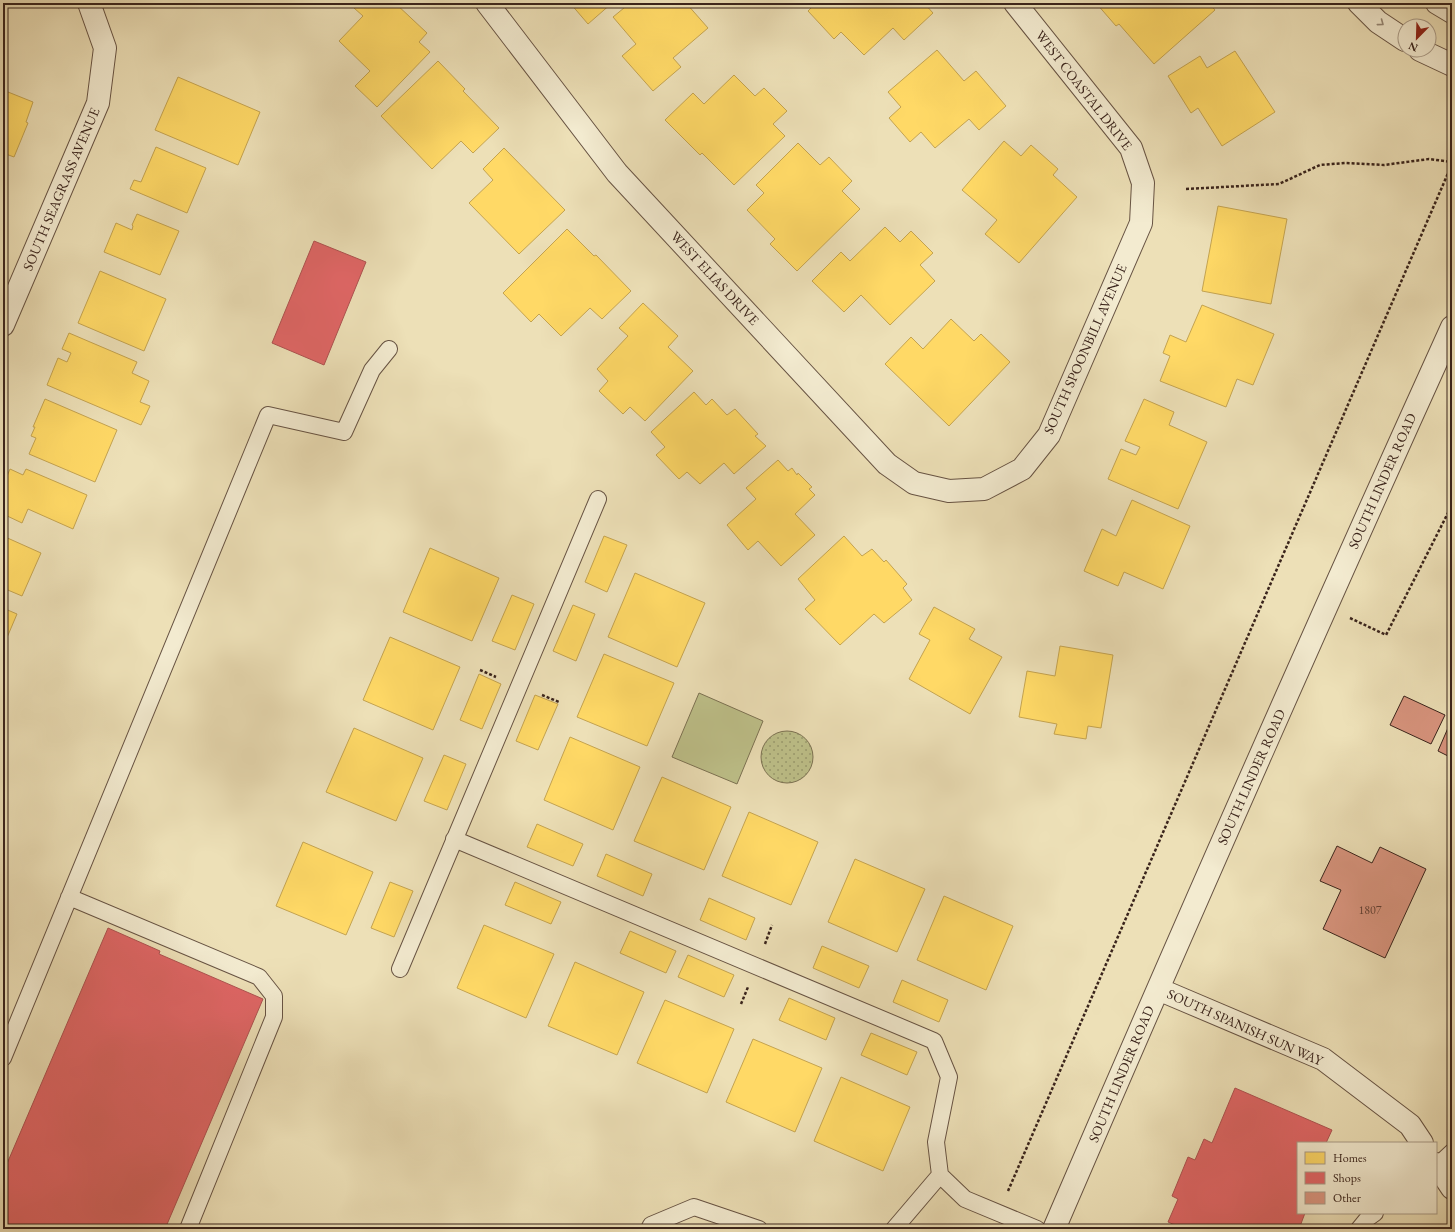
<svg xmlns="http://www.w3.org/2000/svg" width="1455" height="1232" font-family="'EB Garamond',serif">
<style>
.grass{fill:#bec18a;stroke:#7c7253}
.park{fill:url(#park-dots);stroke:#7c7253}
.homes{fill:#ffd966;stroke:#c4a350}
.shops{fill:#e06666;stroke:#ae5250}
.building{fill:#d9957f;stroke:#3a241c}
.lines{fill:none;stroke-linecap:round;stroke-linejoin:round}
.service-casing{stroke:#675343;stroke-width:18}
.minor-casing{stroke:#675343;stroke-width:24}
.tertiary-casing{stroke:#675343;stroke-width:24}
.path{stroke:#3a241c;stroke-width:2.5;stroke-dasharray:3 2;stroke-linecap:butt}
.service{stroke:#f3ebd0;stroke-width:16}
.minor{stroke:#f3ebd0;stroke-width:22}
.tertiary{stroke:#f3ebd0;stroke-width:22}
.oneway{stroke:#968876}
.labels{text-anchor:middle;stroke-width:4;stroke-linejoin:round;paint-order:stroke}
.number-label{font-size:12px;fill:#624035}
.street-label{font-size:14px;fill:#3a241c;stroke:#f3ebd0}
</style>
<defs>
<pattern id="park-dots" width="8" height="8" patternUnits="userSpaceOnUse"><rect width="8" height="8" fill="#bec18a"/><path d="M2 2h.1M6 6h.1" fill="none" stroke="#9b9d70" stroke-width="1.8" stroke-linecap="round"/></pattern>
</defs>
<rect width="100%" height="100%" fill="#ede0b7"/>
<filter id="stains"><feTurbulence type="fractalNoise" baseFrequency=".005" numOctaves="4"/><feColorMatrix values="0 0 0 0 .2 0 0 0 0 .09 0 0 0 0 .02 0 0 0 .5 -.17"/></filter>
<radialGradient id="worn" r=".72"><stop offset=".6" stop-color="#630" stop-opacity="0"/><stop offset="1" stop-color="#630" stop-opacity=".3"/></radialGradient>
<path class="grass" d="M699,693L763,721L737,784L672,757Z"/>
<path class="park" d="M761 757a26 26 0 1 1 52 0a26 26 0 1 1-52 0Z"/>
<path class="homes" d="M359,3H395L427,33L419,42L430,52L377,107L355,86L370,71L339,41L363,16L354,8Z
M570,3H612L588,24Z
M630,3H686L708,28L673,58L681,67L653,91L622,56L636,44L613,17Z
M816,3H924L933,13L904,40L893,28L864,55L841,32L834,39L808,11Z
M1096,3H1209L1215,10L1154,64L1119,24L1116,26Z
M937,50L964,81L976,71L1006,106L979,130L969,119L935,148L921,132L910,142L889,118L901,107L888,92Z
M1235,51L1275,112L1222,146L1198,108L1191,113L1168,76L1200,56L1207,68Z
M438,61L465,89L463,91L499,128L473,153L461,141L432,169L381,116Z
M734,75L755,96L764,88L787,111L773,124L785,136L734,185L702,153L700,155L665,120L693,93L704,104Z
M178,77L260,112L238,165L155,130Z
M3,90L33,102L26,122L28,123L14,157L3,153Z
M1004,141L1021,156L1031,145L1058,169L1053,175L1077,197L1019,263L985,234L997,220L962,190Z
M798,143L820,165L829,157L852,181L842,191L860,209L797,271L770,244L775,239L747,210L764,193L756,185Z
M156,147L206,168L187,213L130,189L134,180L141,182Z
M504,148L565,210L519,254L469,203L493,180L483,169Z
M1218,206L1287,219L1271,304L1202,291Z
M137,214L179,231L160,275L104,252L116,223L132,230L133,226L132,225Z
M885,227L900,242L911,231L933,253L920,265L935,281L890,325L861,295L844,312L812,281L841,252L850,261Z
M567,229L594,256L596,255L631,291L602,319L590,308L561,336L539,314L531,322L503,293Z
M100,271L166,299L144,351L78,323Z
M643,303L678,336L668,347L693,371L645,421L630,407L623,414L599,391L608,381L597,369L628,336L619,328Z
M1202,305L1274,334L1253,385L1237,379L1226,407L1160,381L1170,356L1163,353L1170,335L1186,342Z
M951,319L974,341L981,334L1010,362L949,426L885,364L911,337L923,349Z
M69,333L137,362L132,373L149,381L140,402L150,406L141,425L47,385L58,358L67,362L71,353L62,349Z
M694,392L706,405L712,399L727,415L735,409L758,434L755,436L766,446L734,474L724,463L700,484L687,472L679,479L656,455L665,447L651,432Z
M45,399L117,430L95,482L29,454L36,438L31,436L35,427H33Z
M1144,399L1174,412L1169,425L1207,442L1178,509L1108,479L1121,449L1136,455L1140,447L1125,441Z
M778,460L788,471L792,468L797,475L798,473L812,487L809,489L815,495L795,514L815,535L781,566L758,541L748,550L727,525L756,499L746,488Z
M10,469L23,475L26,469L87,495L73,529L28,509L22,523L3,514V486Z
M1132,500L1190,526L1163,589L1124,572L1118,586L1084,571L1102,529L1116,536Z
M3,536L41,553L22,596L3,588Z
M604,536L627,545L607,592L585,582Z
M844,536L862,556L872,549L884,562L886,560L907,584L903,588L912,600L884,623L874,614L840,645L805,609L815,600L798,579Z
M430,548L499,578L472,641L403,612Z
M635,573L705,603L677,667L608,637Z
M512,595L534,604L515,650L492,641Z
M573,605L595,614L576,661L553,651Z
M934,607L975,629L969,639L1002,657L970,714L909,679L930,640L919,634Z
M3,608L17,614L3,647Z
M390,637L460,667L433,730L363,700Z
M1060,646L1113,655L1101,728L1088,726L1086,739L1054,734L1057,724L1019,717L1027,671L1055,676Z
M604,654L674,683L647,746L577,717Z
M479,674L501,684L482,729L460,720Z
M535,695L558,704L538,750L516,741Z
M354,728L423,758L396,821L326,792Z
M570,737L640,767L613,830L544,800Z
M444,755L466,764L447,810L424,801Z
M662,777L731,807L704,870L634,841Z
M749,812L818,842L791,905L722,876Z
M537,824L583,844L573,866L527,847Z
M303,842L373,872L346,935L276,906Z
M606,854L652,874L643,896L597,876Z
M855,859L925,889L897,952L828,922Z
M390,882L413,891L394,937L371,928Z
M515,882L561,902L551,924L505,905Z
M944,896L1013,926L986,990L917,960Z
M709,898L755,918L746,940L700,920Z
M484,925L554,954L526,1018L457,988Z
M630,931L676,951L666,973L620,953Z
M822,946L869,966L859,988L813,968Z
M688,955L734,975L724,997L678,977Z
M575,962L644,992L617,1055L548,1026Z
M902,980L948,1000L939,1022L893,1002Z
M789,998L835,1018L826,1040L779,1020Z
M665,1000L734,1029L707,1093L637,1063Z
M871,1033L917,1052L907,1075L861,1055Z
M753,1039L822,1068L795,1132L726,1102Z
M841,1077L910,1107L883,1171L814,1141Z"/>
<path class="shops" d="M314,241L366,262L324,365L272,343Z
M108,928L160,951L159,954L263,999L165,1229H3V1173Z
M1235,1088L1332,1130L1326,1143H1298V1213H1305L1299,1229H1173L1175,1225L1168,1222L1178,1199L1172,1196L1188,1157L1195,1160L1204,1139L1212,1143Z"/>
<path class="building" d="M1404,696L1445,715L1431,744L1390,725Z
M1451,721H1452V758L1438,751Z
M1337,846L1372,863L1380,847L1426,869L1385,958L1323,929L1341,890L1320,881Z"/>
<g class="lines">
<defs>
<path id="service" d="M454,839L934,1041L949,1077L936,1142L940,1175L965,1199L1037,1229
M69,897L259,977L274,996V1017L188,1229
M400,969L598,499
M3,1058L268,415L344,432L372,370L389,349
M1436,1167L1452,1152
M649,1229L651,1225L694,1207L759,1229
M894,1229L940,1175
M1359,1229L1368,1218L1375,1213"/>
<path id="minor" d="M487,3L617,173L887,464L914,483L949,491L984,489L1022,469L1049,435L1141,223L1143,183L1131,148L1015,3
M3,325L98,103L105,48L89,3"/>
<path id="tertiary" d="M1359,3L1378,22L1405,40
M1437,3L1452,12
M1420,50L1452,65
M1158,989L1323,1059L1410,1125L1422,1143
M1436,1164L1452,1188
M1054,1229C1184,927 1316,627 1452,327"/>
</defs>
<use href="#service" class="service-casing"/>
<use href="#minor" class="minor-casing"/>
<use href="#tertiary" class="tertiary-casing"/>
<path class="path" d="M1186,189L1279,184L1320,165L1345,163L1384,165L1429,159L1452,162
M1350,618L1386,635L1452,505
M480,670L496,677
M542,695L559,702
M765,944L772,925
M741,1004L748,987
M1008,1191L1452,164"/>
<use href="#service" class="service"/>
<use href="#minor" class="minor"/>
<use href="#tertiary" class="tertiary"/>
</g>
<defs><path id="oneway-chevron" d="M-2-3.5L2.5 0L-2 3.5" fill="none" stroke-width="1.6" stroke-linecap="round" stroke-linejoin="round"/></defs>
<use class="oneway" href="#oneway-chevron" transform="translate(1381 23) rotate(37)"/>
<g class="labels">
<g class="number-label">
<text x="1370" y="914">1807</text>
</g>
<g class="street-label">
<text transform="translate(1084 90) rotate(52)" y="5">WEST COASTAL DRIVE</text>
<text transform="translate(61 189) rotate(-67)" y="5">SOUTH SEAGRASS AVENUE</text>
<text transform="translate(715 278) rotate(47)" y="5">WEST ELIAS DRIVE</text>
<text transform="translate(1085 349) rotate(-66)" y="5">SOUTH SPOONBILL AVENUE</text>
<text transform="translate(1382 481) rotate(-66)" y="5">SOUTH LINDER ROAD</text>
<text transform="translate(1251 777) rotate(-66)" y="5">SOUTH LINDER ROAD</text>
<text transform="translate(1245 1027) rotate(24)" y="5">SOUTH SPANISH SUN WAY</text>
<text transform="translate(1121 1074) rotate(-67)" y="5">SOUTH LINDER ROAD</text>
</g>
</g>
<rect width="1455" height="1232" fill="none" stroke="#ede0b7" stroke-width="16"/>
<rect x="4" y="4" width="1447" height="1224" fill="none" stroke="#3a241c" stroke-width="2"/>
<rect x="8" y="8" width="1439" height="1216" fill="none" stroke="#3a241c"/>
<rect x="1297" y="1142" width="140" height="72" fill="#f3ebd0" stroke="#a99b88"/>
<rect x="1305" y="1152" width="20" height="12" fill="#ffd966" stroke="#a99b88"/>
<text x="1333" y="1162" font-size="12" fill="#3a241c">Homes</text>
<rect x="1305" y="1172" width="20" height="12" fill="#e06666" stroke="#a99b88"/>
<text x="1333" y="1182" font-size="12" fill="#3a241c">Shops</text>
<rect x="1305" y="1192" width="20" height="12" fill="#d9957f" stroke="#a99b88"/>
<text x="1333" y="1202" font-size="12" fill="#3a241c">Other</text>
<g transform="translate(1417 38) rotate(203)"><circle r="19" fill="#f3ebd0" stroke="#a99b88"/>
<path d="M0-3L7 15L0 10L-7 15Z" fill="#8f2418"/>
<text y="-6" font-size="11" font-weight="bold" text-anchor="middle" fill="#3a241c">N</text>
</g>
<rect width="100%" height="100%" filter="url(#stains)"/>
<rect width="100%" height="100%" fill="url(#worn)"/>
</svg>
